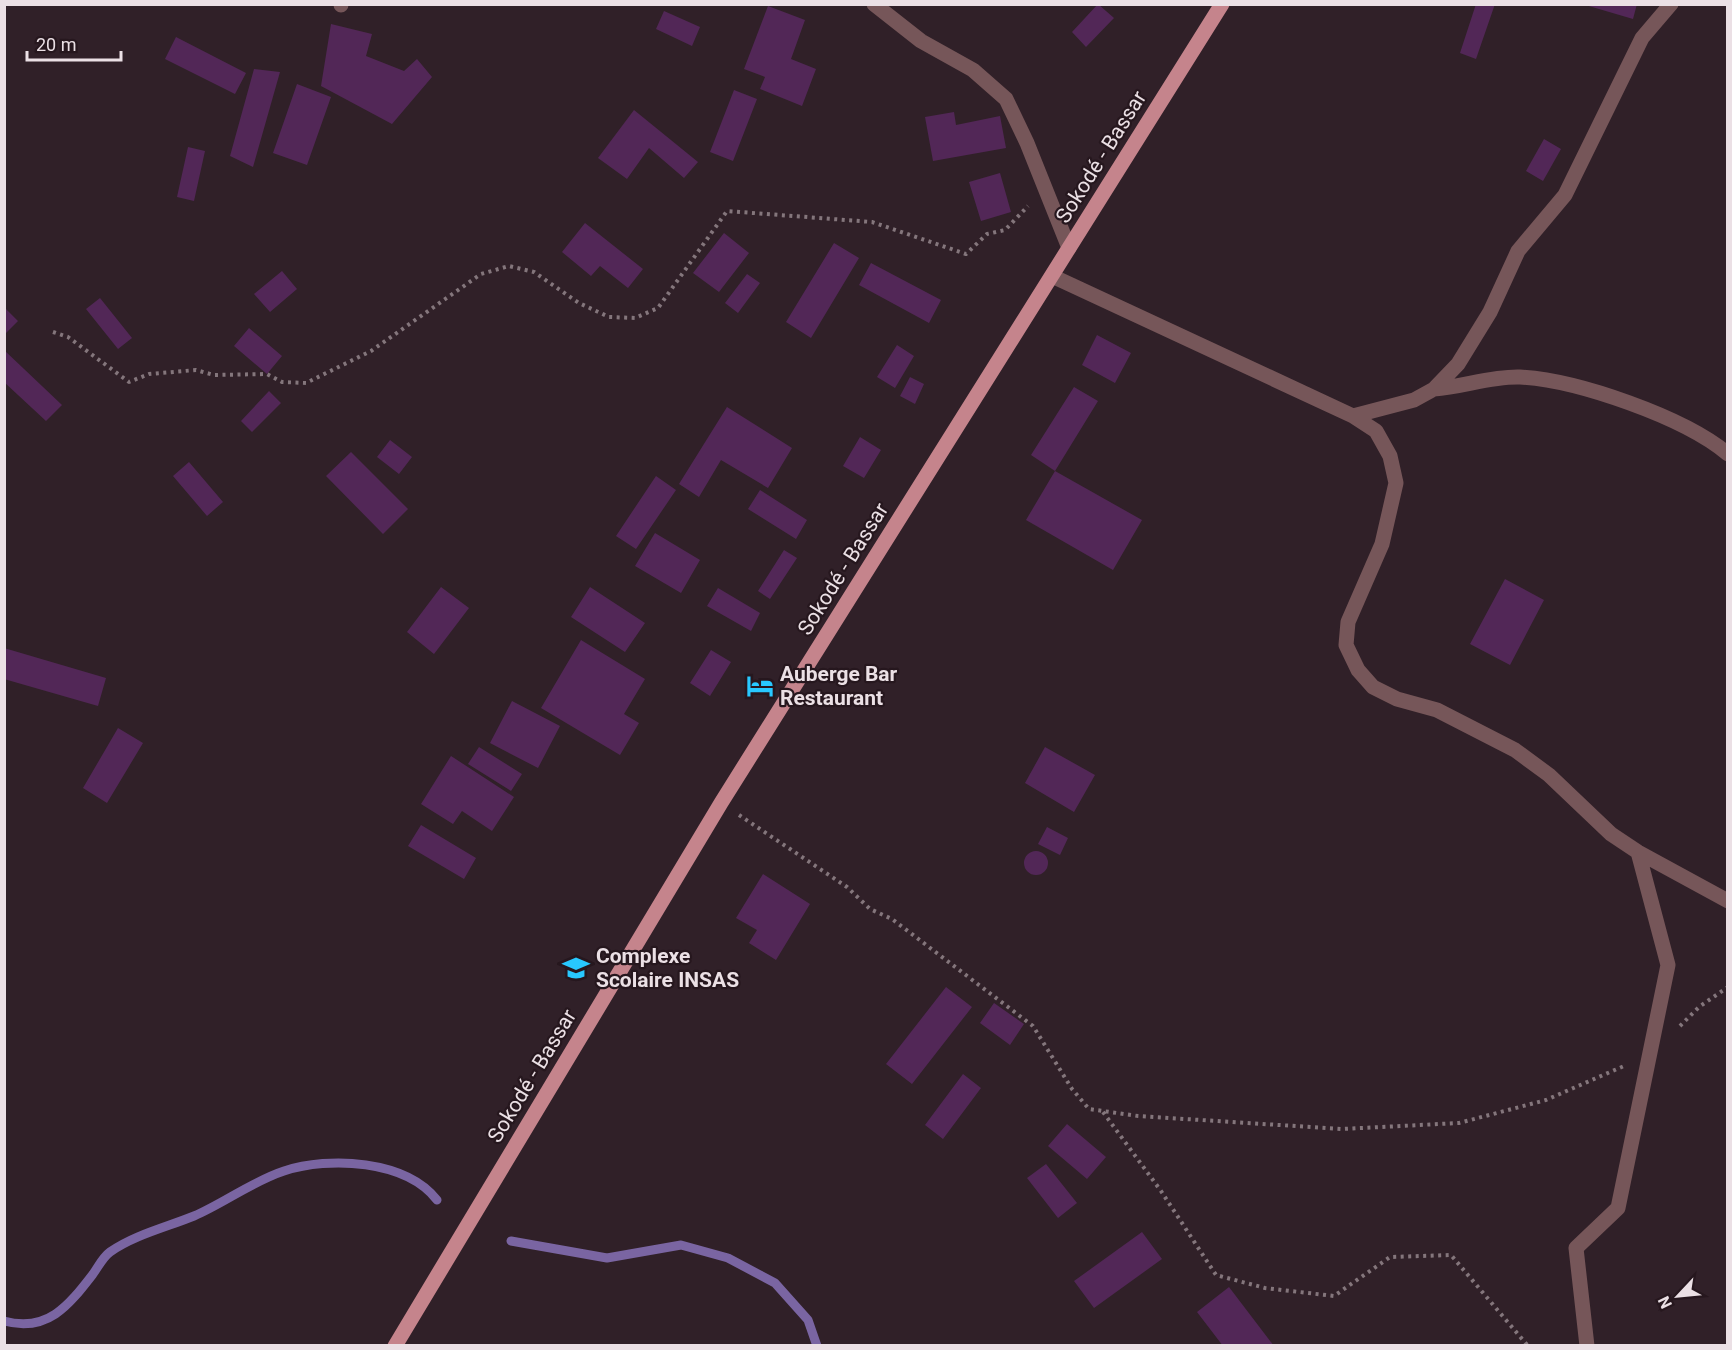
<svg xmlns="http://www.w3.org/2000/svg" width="1732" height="1350" font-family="Roboto,sans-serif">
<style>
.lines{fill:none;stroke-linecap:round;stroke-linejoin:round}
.stream{stroke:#7a65a2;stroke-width:9}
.building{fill:#522757}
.path{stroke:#84767c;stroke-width:4;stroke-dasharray:3 4.5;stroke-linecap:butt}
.minor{stroke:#765659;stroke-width:15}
.major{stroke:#c5848c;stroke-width:15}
.labels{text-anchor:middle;stroke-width:4.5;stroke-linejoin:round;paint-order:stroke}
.street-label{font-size:21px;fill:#ebe0e5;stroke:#26171e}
.poi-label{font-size:21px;font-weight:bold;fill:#ebe0e5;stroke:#26171e;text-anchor:start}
</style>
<rect width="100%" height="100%" fill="#302028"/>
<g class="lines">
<path class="stream" d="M511,1241L607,1258L681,1245L728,1258L775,1283L808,1320L817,1346
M4,1321C48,1333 69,1305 93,1274C98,1267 103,1257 110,1252C134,1235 167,1227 194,1216C224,1203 253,1181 284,1171C329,1156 406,1160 437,1200"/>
</g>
<path class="building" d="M1098,4L1114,18L1086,47L1072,32Z
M1476,4H1495L1476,59L1460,53Z
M1582,4H1637L1633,19Z
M768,6L805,20L791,59L816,69L802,106L760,89L765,77L744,69Z
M664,11L700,27L692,46L656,29Z
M331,24L372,34L366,56L404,71L417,59L432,77L392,124L321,86Z
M176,37L246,73L235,94L165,59Z
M254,69L280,72L253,167L230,156Z
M297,84L331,97L307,165L273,153Z
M734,90L757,99L733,161L710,152Z
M634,110L698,162L684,178L649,148L627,179L598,158Z
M954,112L956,125L1000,116L1006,148L933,161L925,117Z
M1544,139L1561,149L1543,181L1526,171Z
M188,147L205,151L194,201L177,197Z
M1000,173L1011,212L981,221L969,182Z
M585,223L643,269L628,288L600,266L591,276L562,252Z
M724,233L749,253L719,292L693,273Z
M834,243L859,258L811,338L786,322Z
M871,263L941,300L929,323L859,285Z
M282,271L297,289L270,312L254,294Z
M747,274L760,283L738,313L725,303Z
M100,298L132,338L118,349L86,309Z
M6,309L18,321L4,335V311Z
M249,328L282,356L267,374L234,346Z
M1097,335L1131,353L1115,383L1082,365Z
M897,345L914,356L895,388L877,377Z
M4,350L62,405L46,421L4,382Z
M910,377L924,384L915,404L900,396Z
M1074,387L1098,401L1055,471L1031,455Z
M269,391L281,403L252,432L241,421Z
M727,407L792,448L768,488L721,460L699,497L679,484Z
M860,437L881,450L864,478L843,466Z
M390,440L412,457L399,474L377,457Z
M351,452L408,509L383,534L326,476Z
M189,462L223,502L207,516L173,476Z
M1055,471L1142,520L1113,570L1026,520Z
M656,476L676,490L636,549L616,536Z
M760,490L807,520L796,539L748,509Z
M655,533L700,560L681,593L635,566Z
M784,550L797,558L770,599L758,591Z
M1505,579L1544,600L1510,665L1470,644Z
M441,587L469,608L434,654L407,632Z
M590,587L645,623L625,652L571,617Z
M718,588L760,613L751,631L707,606Z
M581,640L645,679L624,714L639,723L620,755L541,708Z
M4,648L106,678L98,706L4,679Z
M711,650L731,662L710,696L690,683Z
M512,701L560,726L538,768L490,743Z
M118,728L143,743L107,803L83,788Z
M479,747L522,774L511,791L468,764Z
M1045,747L1095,775L1074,812L1025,783Z
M451,756L514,797L492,831L462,811L453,824L421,804Z
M421,825L476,858L464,879L408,846Z
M1047,827L1068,838L1060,855L1038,844Z
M1024 863a12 12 0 1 1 24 0a12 12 0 1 1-24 0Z
M763,874L810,904L776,960L749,943L757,930L736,918Z
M946,987L972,1007L912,1084L886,1064Z
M994,1003L1024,1024L1010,1045L980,1023Z
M963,1074L981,1088L943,1139L925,1125Z
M1067,1124L1106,1157L1087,1179L1048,1146Z
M1046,1164L1077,1203L1058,1218L1027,1178Z
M1142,1232L1162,1259L1094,1308L1074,1281Z
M1229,1287L1274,1346H1223L1197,1312Z"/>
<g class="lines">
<path class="path" d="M53,332L68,337L129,382L149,374L196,370L214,375L267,374L282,382L306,383L371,351L481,274L509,266L534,272L579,303L609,317L635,318L658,308L727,211L872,222L966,254L987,234L1005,230L1028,206
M739,815L847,887L870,909L892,919L1033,1026L1072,1089L1089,1109L1138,1116L1342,1129L1459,1123L1546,1100L1624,1066
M1680,1026L1699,1007L1728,987
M1103,1112L1161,1191L1216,1275L1265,1288L1334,1296L1390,1257L1451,1255L1528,1346"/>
<path class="minor" d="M874,4L921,41L973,70L1006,99L1027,143L1069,248
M341,5V4
M1052,276L1353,416L1414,400L1434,389L1458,364L1490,312L1518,251L1565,195L1642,38L1671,4
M1434,389C1463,387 1491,376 1520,377C1577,380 1684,417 1728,454
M1353,416L1376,431L1390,456L1396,483L1382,544L1348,622L1346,645L1358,670L1373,687L1397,699L1437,710L1515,750L1549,775L1611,834L1638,852L1728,901
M1587,1346L1576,1248L1618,1208L1668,965L1638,852"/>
<path class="major" d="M395,1346L721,803L1222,4"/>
</g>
<defs>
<symbol id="hotel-bare" viewBox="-9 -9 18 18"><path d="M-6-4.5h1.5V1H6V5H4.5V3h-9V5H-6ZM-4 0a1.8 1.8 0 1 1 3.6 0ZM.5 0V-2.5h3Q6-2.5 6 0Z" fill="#28c8ff" stroke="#26171e" stroke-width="2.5" paint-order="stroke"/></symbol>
<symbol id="school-bare" viewBox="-9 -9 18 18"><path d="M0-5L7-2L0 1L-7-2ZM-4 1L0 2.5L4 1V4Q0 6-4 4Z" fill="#28c8ff" stroke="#26171e" stroke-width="2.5" paint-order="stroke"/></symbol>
</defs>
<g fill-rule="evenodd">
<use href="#hotel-bare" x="741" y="667" width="38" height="38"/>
<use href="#school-bare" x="557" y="949" width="38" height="38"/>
</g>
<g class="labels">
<g class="street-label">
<text transform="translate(1101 157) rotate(-58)" y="7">Sokodé - Bassar</text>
<text transform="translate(843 569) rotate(-58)" y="7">Sokodé - Bassar</text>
<text transform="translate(532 1076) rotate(-59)" y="7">Sokodé - Bassar</text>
</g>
<g class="poi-label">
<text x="780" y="681">Auberge Bar<tspan x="780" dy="24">Restaurant</tspan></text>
<text x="596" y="963">Complexe<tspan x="596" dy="24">Scolaire INSAS</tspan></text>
</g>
</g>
<rect width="1732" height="1350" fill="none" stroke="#ebe0e5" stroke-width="12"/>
<g transform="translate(1678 1296) rotate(244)" stroke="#26171e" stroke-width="4.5" paint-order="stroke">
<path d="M0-4.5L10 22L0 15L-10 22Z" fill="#ebe0e5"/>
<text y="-9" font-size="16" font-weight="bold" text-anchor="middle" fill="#ebe0e5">N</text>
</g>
<path d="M27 51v9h94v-9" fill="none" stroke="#ebe0e5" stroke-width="3"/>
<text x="36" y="51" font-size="18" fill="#ebe0e5" stroke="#26171e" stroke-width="4.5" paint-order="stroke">20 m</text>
</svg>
